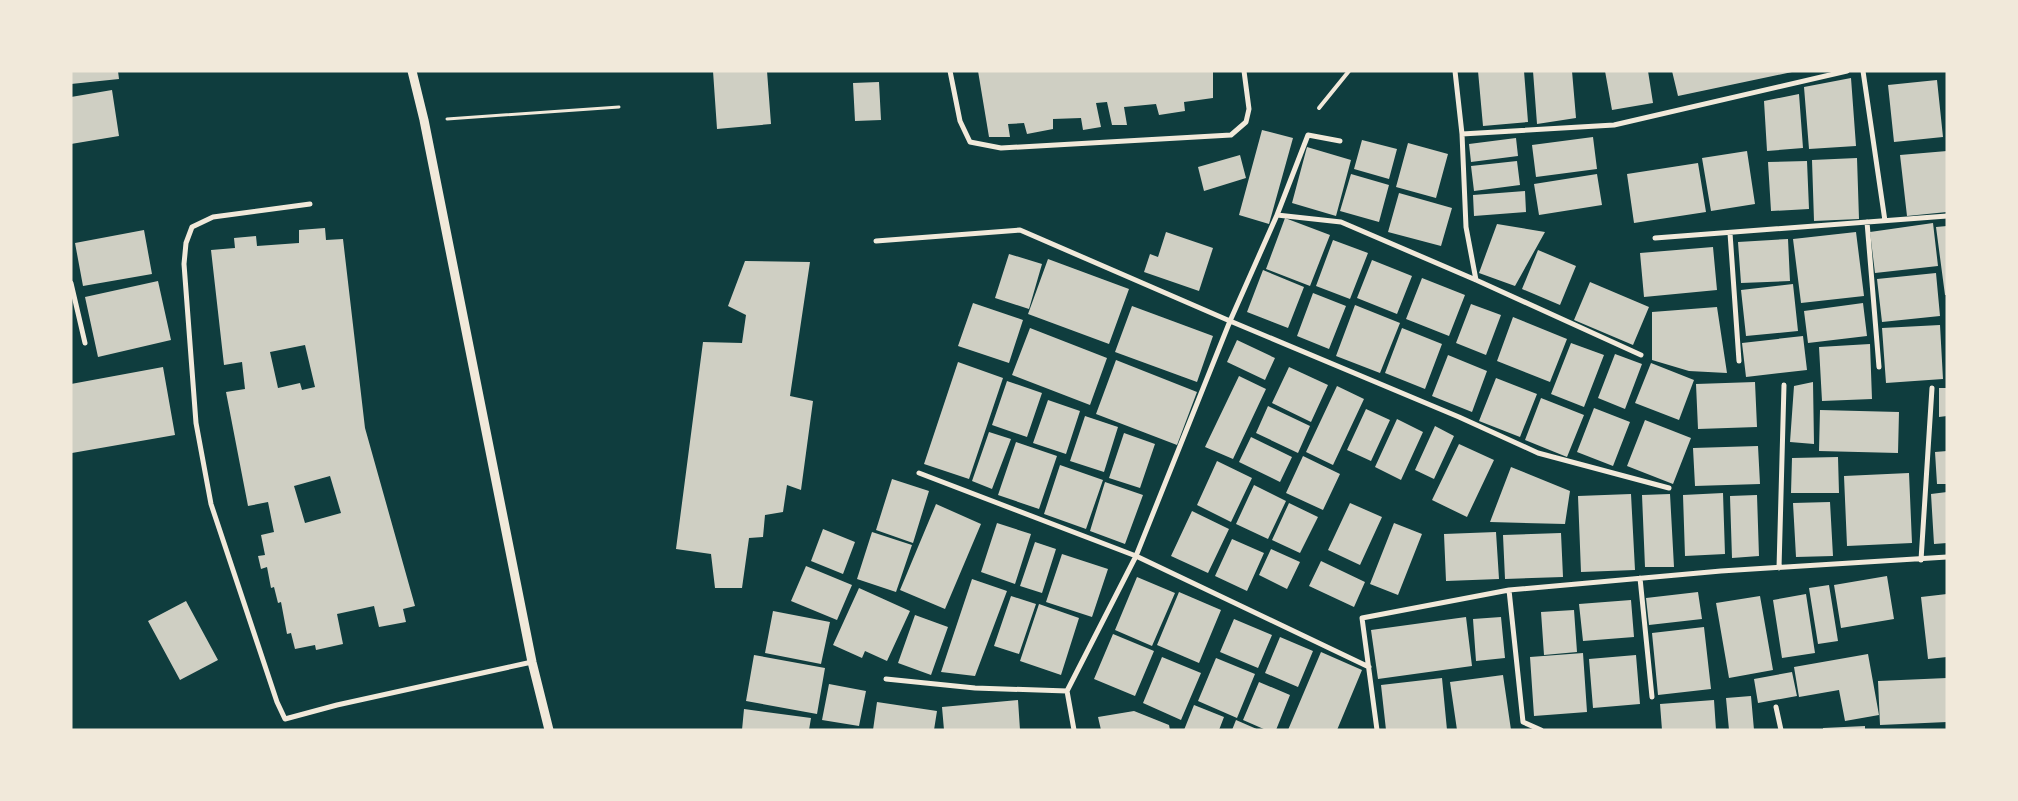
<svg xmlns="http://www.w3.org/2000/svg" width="2018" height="801" font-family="Helvetica,sans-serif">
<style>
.building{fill:#cfcfc3;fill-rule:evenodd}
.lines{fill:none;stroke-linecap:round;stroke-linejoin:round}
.path{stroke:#f1e9da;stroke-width:3}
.service{stroke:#f1e9da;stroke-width:4}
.minor{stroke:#f1e9da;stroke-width:5}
.tertiary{stroke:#f1e9da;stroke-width:9}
</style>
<rect width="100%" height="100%" fill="#0f3d3e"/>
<path class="building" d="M71,71H118L119,79L71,84Z
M713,71H767L771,124L717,129Z
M978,71H1213V98L1184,102L1185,111L1159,115L1156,104L1124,107L1127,125H1112L1107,102L1096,103L1101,127L1083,130L1081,118L1053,119V129L1027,134L1024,123L1008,124L1010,137H989Z
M1478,71H1524L1528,122L1483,126Z
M1533,71H1572L1576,118L1537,124Z
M1605,71H1648L1653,103L1612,110Z
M1672,71H1792V72L1678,96Z
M1851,78L1856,146L1809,149L1804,87Z
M1937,80L1943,137L1894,142L1888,85Z
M879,82L881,120L855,121L853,83Z
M112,90L119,136L71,144V97Z
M1799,94L1803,148L1767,151L1764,101Z
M1262,130L1293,138L1269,224L1239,215Z
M1593,137L1597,169L1536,177L1532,145Z
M1516,138L1518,156L1471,162L1469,144Z
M1362,140L1397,149L1389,179L1354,169Z
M1408,143L1448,154L1436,198L1396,187Z
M1307,147L1351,160L1336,216L1292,203Z
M1747,151L1755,204L1711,211L1702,158Z
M1947,151V212L1907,216L1900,155Z
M1240,155L1246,178L1204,191L1198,167Z
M1857,158L1859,219L1814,221L1812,160Z
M1517,161L1520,185L1474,191L1471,166Z
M1807,161L1809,209L1771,211L1768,162Z
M1698,163L1706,212L1634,223L1627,174Z
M1351,174L1389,185L1379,222L1340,211Z
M1597,174L1602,205L1539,215L1534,184Z
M1525,191L1526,212L1474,216L1473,195Z
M1399,193L1452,208L1441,246L1388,232Z
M1285,218L1330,235L1310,286L1266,269Z
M1933,223L1938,266L1875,273L1870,232Z
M1497,224L1545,232L1515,286L1479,273Z
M1947,226V295H1945L1936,227Z
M325,228L326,240L343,239L365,428L415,606L403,609L406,622L379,627L374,606L337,614L343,644L316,650L315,645L295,649L291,633L287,634L281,602L278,603L274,587L271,588L267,567L261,569L258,556L265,555L261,535L274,532L268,502L248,506L226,392L245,389L242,362L224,365L211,250L235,248L234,238L256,236L257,246L299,243V230ZM305,345L315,387L302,390L300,383L278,388L270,352ZM330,476L341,513L305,523L294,486Z
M144,230L152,274L83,286L75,243Z
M1166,232L1213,248L1199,291L1144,272L1150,254L1158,257Z
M1856,232L1864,296L1801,303L1793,239Z
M1788,239L1790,281L1741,283L1738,242Z
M1333,240L1368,253L1350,299L1316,286Z
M1713,247L1717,290L1644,297L1640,253Z
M1538,250L1576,266L1560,305L1522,289Z
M1009,254L1042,264L1029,309L995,298Z
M1048,259L1129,289L1109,344L1028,314Z
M1372,260L1412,276L1397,314L1357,298Z
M745,261L810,262L790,396L813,401L801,490L787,485L783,512L765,515L763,537L749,538L742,588H715L711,554L676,549L703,342L742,343L746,315L728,306Z
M1263,270L1304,287L1288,328L1247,312Z
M1936,273L1940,316L1882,322L1877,279Z
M1422,278L1465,295L1449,336L1406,319Z
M158,281L171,340L98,357L85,297Z
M1590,282L1649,307L1633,345L1574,320Z
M1793,284L1798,331L1746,336L1741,290Z
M1313,293L1346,306L1329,349L1297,336Z
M973,303L1023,320L1009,363L958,346Z
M1863,303L1867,336L1808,343L1804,311Z
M1471,304L1501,315L1486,355L1456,343Z
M1355,305L1400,323L1380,373L1336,356Z
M1132,306L1213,336L1197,382L1115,352Z
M1717,307L1727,373L1689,371L1652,360V312Z
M1513,317L1567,339L1550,382L1497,361Z
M1940,325L1943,379L1886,383L1882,328Z
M1030,328L1107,358L1090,405L1012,375Z
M1402,328L1442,344L1425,389L1385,373Z
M1803,336L1807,370L1746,377L1742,343Z
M1237,340L1275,358L1265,380L1227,362Z
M1571,343L1604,355L1584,407L1551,394Z
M1870,344L1872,399L1822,401L1819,347Z
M1615,354L1642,364L1625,409L1598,398Z
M1448,355L1487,371L1472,412L1432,396Z
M1116,360L1197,392L1177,445L1096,414Z
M958,362L1003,378L969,479L924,464Z
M1651,363L1694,380L1679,420L1635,403Z
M163,367L175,435L72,453L71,384Z
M1289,367L1328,385L1311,422L1272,403Z
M1239,376L1266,389L1233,459L1205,447Z
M1496,378L1537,394L1520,437L1479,421Z
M1007,381L1042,393L1027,437L992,425Z
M1755,382L1757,427L1698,429L1696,384Z
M1813,382L1814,444L1790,442L1794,386Z
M1337,386L1364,399L1333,465L1306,452Z
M1939,388H1947V416L1939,417Z
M1541,398L1584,415L1567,457L1525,440Z
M1048,400L1080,411L1066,454L1033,443Z
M1268,406L1310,426L1298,453L1256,433Z
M1594,408L1630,422L1613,466L1577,452Z
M1366,409L1390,420L1371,461L1347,450Z
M1820,410L1899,412L1898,453L1819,451Z
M1085,416L1118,427L1104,472L1070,461Z
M1397,419L1423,432L1401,480L1375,467Z
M1645,420L1691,438L1673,484L1627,466Z
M1435,426L1454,436L1434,479L1415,470Z
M989,432L1011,439L992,489L972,481Z
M1124,433L1155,444L1140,488L1109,478Z
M1251,437L1292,457L1280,482L1239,462Z
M1016,442L1057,456L1039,509L998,495Z
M1459,444L1494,460L1467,517L1432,500Z
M1758,446L1760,484L1695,486L1693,448Z
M1947,451V484H1937L1935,452Z
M1303,456L1340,474L1323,510L1286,493Z
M1838,457L1839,493H1791L1792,458Z
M1217,461L1252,478L1231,522L1197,505Z
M1060,465L1103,480L1086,529L1044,514Z
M1511,467L1570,491L1565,524L1490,522Z
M1909,473L1912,543L1847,546L1844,476Z
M892,479L929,491L913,543L876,530Z
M1105,482L1143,495L1125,544L1090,531Z
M1254,485L1286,501L1268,539L1236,524Z
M1947,492V543L1934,544L1931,494Z
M1723,493L1725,554L1685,556L1683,495Z
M1631,494L1635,570L1581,572L1578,496Z
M1670,494L1674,567H1645L1642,495Z
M1757,495L1759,556L1732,558L1730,496Z
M1830,502L1833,556L1796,557L1793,503Z
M1289,503L1318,517L1300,553L1272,540Z
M1350,503L1382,517L1360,565L1328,550Z
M936,504L981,524L945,609L900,590Z
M1192,511L1229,529L1208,573L1171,556Z
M997,523L1031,534L1015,584L981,572Z
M1394,523L1422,534L1398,595L1370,584Z
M823,529L855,542L843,574L811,561Z
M872,532L912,545L896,592L857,579Z
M1496,532L1499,579L1446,581L1444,534Z
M1561,533L1563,577L1505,579L1503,535Z
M1232,539L1264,553L1247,591L1215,576Z
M1035,542L1056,549L1042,593L1020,586Z
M1271,549L1300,562L1287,589L1259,575Z
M1062,554L1108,569L1092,617L1046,602Z
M1321,561L1365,582L1354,607L1309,586Z
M806,566L852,585L837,620L791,601Z
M1887,576L1894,619L1841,628L1834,585Z
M1137,577L1175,593L1152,646L1115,630Z
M972,579L1007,591L975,676L941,672Z
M1829,585L1838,641L1818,644L1809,588Z
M859,588L910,611L887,661L865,651L862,658L833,645Z
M1179,592L1221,610L1199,663L1157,645Z
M1698,592L1702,619L1649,625L1646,598Z
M1806,594L1815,653L1782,658L1773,600Z
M1947,594V657L1928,659L1921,597Z
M1011,596L1036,604L1019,654L994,646Z
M1760,596L1773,670L1729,678L1716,603Z
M1631,600L1634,637L1583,641L1579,604Z
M186,601L218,660L180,680L148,621Z
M1039,604L1079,618L1061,675L1020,661Z
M1574,610L1577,652L1544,655L1541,612Z
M773,611L830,622L821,664L765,653Z
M915,615L948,627L931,675L898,663Z
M1466,617L1472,666L1378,679L1371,630Z
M1501,617L1505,658L1476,661L1473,619Z
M1234,619L1272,635L1258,668L1220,652Z
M1704,627L1711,689L1658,695L1652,633Z
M1113,634L1154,651L1135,696L1094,679Z
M1280,637L1313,651L1298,687L1265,673Z
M1321,652L1362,670L1337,730H1288Z
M1583,653L1587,712L1534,716L1530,657Z
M1868,654L1879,715L1845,721L1839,690L1799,697L1794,667Z
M754,655L825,668L817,714L746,701Z
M1636,655L1640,704L1593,708L1589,659Z
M1162,657L1201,673L1181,720L1143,703Z
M1216,658L1255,674L1237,718L1198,701Z
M1792,672L1797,696L1758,703L1754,679Z
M1503,675L1511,730H1457L1450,682Z
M1442,678L1447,730H1386L1381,685Z
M1947,678V722L1880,725L1878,681Z
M1259,682L1290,695L1276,730H1266L1243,720Z
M829,684L866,691L859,726L822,720Z
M1751,696L1754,730H1729L1726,698Z
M1018,700L1020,730H944L942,707Z
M1714,700L1716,730H1662L1660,704Z
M877,702L937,711L934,730H873Z
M1194,705L1224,717L1219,730H1184Z
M744,709L811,718L809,730H742Z
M1134,711L1169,725L1170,730H1101L1098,717Z
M1236,720L1259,730H1232Z
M1865,726V730H1823V728Z"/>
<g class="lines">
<path class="path" d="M447,119L619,107"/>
<path class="service" d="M1319,108L1349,71"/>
<path class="minor" d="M950,71L960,121L970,142L1001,148L1231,135L1246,122L1249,109L1244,71
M1455,71L1462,134L1466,227L1476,280
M1863,71L1885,221
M1462,134L1614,125L1847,71
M310,204L213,217L192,227L186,243L184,264L196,423L211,504L277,702L285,719L337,705L532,662
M1277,215L1308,135L1340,141
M1867,222L1879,367
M1730,233L1739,361
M1655,238L1947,216
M876,241L1020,230L1230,321L1459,417L1538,453L1669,488
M71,283L85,343
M919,473L1136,556L1369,667
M1921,560L1932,388
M1779,568L1784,385
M1640,578L1652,697
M1509,590L1523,722L1541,730
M886,679L975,688L1067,691
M1776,707L1781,730
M1074,730L1067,691L1136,556L1230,321L1277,215L1341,222L1476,280L1641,355
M1377,730L1362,618L1509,590L1721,571L1947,557"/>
<path class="tertiary" d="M412,71L424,120L532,662L549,730"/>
</g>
<rect width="2018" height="801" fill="none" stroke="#f1e9da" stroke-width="145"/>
</svg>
